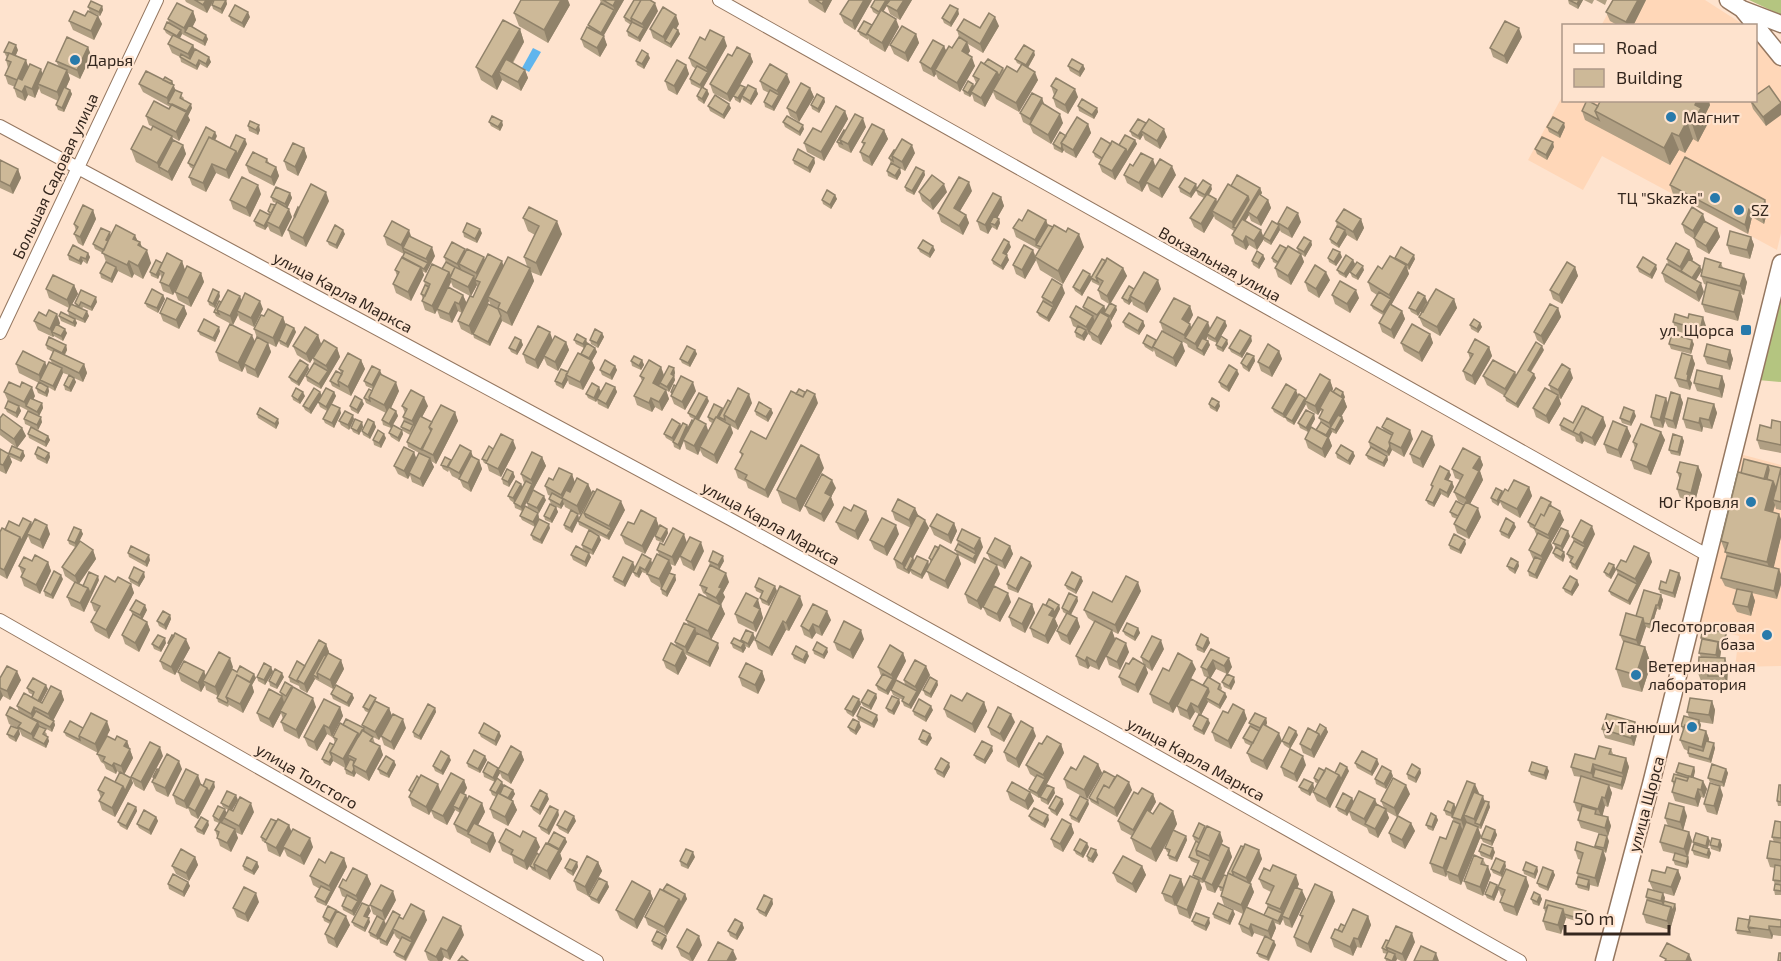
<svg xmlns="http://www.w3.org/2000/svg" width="1781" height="961" font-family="'Exo 2',sans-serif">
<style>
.built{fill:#ffd7b8}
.green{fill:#b4c580}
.water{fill:#60b5ed}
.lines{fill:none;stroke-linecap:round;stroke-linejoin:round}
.minor-casing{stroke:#957760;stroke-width:14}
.secondary-casing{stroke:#957760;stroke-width:19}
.minor{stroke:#fff;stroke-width:12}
.secondary{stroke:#fff;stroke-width:16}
.wall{fill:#b09f83;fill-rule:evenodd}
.shaded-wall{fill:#90826a}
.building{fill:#cdb998;stroke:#90826a;stroke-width:1.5}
.poi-dot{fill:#287aab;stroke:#fee3ce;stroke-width:2}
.labels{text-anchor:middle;stroke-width:4.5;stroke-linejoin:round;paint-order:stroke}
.poi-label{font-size:16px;fill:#34271e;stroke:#fee3ce;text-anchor:end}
.street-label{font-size:16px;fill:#34271e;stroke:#fee3ce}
</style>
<rect width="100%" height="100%" fill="#fee3ce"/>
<path class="built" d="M1615,0H1705L1744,25L1601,26Z
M1756,37L1781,69V233L1777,250L1602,156L1583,190L1528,160L1563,95L1564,100H1756Z
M1740,454L1781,465V666L1735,667L1739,636L1697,626Z"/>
<path class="green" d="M1749,0H1781V15Z
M1781,296V382L1758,380Z"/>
<path class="water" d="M533,48L541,52L529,72L522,68Z"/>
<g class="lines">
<defs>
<path id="minor" d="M719,0L1707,555
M0,126L730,519L1100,724L1520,961
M0,333L157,0
M0,620L597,961"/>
<path id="secondary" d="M1728,0L1742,9L1781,24
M1742,9L1781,57
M1604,961L1651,784L1781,263"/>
</defs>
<use href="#minor" class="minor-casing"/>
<use href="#secondary" class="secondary-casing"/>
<use href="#minor" class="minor"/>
<use href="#secondary" class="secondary"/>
</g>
<path class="wall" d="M185,0H214L207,13L186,2Z
M226,0L227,4L222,14L213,9L212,5Z
M600,0H624L603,36L607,45L600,57L584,47L581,39L589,28L588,25L601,3Z
M808,0H832L825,13L809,3Z
M872,0L855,30L844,23L840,14Z
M912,0L900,20L890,14L887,6L883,11L899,27L885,52L870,43L868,38V40L860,35L858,31L872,25L878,15L873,12L871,7Z
M1568,0H1583L1578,9L1569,4Z
M1584,0H1594L1592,4Z
M1596,0H1607L1605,5Z
M1646,0L1633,26H1619L1610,21L1606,12Z
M570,5L548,43L519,26L514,13Z
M102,6L103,10L100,16L90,12L88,7Z
M193,11L196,20L192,27L208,39L205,46L182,34L180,38L193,45L195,49L211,62L207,68L200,64L197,70L181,62L180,57L172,53L168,44L172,37L166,33L164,29L169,24L168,19Z
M658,11L640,42L628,36L627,31L631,25L625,21L624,17Z
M959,14L951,27L944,23L942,18Z
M85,16H98L102,24L94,40L73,30L69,21Z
M229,16L250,17L244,28L231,21Z
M679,24L676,29L678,30L680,34L671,48L653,38L650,29Z
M999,26L983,53L968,44L970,51L968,54L975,66L960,92L938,79L936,74L934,77L923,71L920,62L944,46L946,51L952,48L959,37L957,30Z
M520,29L524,42L513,63L525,70L528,78L521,91L502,80L497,90L481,80L476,67Z
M916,34L919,43L908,62L894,54L890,45Z
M1522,37L1507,64L1493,57L1490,48Z
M705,40L727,46L703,87L707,90L709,94L704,104L698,100L697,96L701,89L691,84L690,79L696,69L692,66L689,58Z
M88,47L91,56L80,79L68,73L70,79L66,88L70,90L72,94L64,112L58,110L56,105L58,101L41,93L39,88L35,98L28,95L25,101L17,97L14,88L15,87L8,84L5,75L8,68L6,60L7,57L6,56L4,52L18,50L15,56L26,60L28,67L42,74L59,67L56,61Z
M750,54L753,62L740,85L745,89H756L758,94L751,105L743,100L742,98L740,103L735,100L734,96L730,102L713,93L710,84L732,56Z
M1035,55L1028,68L1038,80L1019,112L996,99L993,92L985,107L974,101L972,94L970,97L964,94L963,90L973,84L974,86L976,83L973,76L984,64L1003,68L1004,70L1017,72L1021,65L1017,63L1015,59Z
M650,58L644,69L637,65L636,61Z
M686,65L689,74L677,95L668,90L665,81Z
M1083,65L1085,69L1080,77L1070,71L1068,66Z
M163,80L172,81L175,90L184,98L183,100L192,108L188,116L190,120L179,141L172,137L173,140L183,145L186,154L172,181L136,162L131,149L151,130L153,127L149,125L146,116L169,109L170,107L143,92L139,84Z
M760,81L790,82L774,111L765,107L764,102L769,93L763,90Z
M1051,86L1078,97L1068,114L1056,107L1053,98L1054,95Z
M1769,86L1766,126L1753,109L1750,100Z
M810,88L814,97L799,122L790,116L787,108Z
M824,98L825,102L819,113L812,109L811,105Z
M1042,98L1044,104L1063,123L1051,144L1033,133L1030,126L1023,122L1020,113Z
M1710,105L1704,117L1707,125L1698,142L1693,139L1685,153L1679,150L1670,165L1585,120L1582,111L1598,106Z
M708,106L731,108L724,119L710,111Z
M1078,106L1097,108L1098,112L1094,119L1079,111Z
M845,111L848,119L824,161L807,152L804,143L821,132Z
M1138,119L1167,137L1160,149L1145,140L1143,135L1140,140L1132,136L1130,131Z
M489,122L503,125L500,131L491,126Z
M783,122L804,129L800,136L785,127Z
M1088,124L1091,133L1076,158L1065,152L1064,150L1062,153L1054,149L1053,144L1066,136Z
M248,126L260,130L258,135L249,131Z
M866,127L851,153L839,147L837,142L845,131Z
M1547,127H1565L1560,138L1549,132Z
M884,130L888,139L872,166L863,161L860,152L863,145L862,142Z
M217,136L215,140L230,148L247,144L229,179L216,173L206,192L192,185L189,177L193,169L190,167L188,163Z
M1135,140L1137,144L1115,180L1102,172L1099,164L1101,160L1095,157L1093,152L1111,144L1119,145Z
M1554,147L1547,160L1537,154L1535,149Z
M304,148L307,157L298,176L287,170L284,161Z
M894,150L915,153L905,171L891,163L889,158Z
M814,158L815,163L810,173L794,164L793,160Z
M267,159L269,163L276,167L279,176L274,186L249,173L246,165Z
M0,160L18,169L21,178L13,194L0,188Z
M1133,166L1155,167L1176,175L1162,198L1150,191L1147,183L1142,192L1127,183L1124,175Z
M900,168L901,173L897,180L888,176L887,171Z
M924,171L925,175L914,195L906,191L905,187Z
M1196,184L1197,189L1191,198L1180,192L1179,187Z
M1670,185L1765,200L1768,209L1764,224L1752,217L1748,234L1673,194Z
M1231,186L1260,188L1262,193L1260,195L1268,200L1271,208L1261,226L1251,221L1249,215L1245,221L1261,230L1263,236L1278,224L1301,222L1292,238L1281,232L1280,230L1271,245L1264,241V239L1257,250L1249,245L1246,250L1235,244L1232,235L1234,231L1215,219L1214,216L1204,233L1194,227L1190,218L1204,198L1198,195L1196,190L1212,189L1209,195L1216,199L1217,202Z
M972,191L960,211L966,215L969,223L963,235L941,222L938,213Z
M919,192H947L933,210L922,201Z
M290,193L292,198L287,208L292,217L282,237L270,231L268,226L265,230L256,226L254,221L269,215L268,211L275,205L276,203L273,202L271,197Z
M261,194L250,217L233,209L230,200Z
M835,195L837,199L831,209L823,204L822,200Z
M1001,197L1004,206L997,218L999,219L1000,223L997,230L992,227L988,234L980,230L977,221Z
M329,201L306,247L291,239L288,230L294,218V216L299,208Z
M93,210L96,219L83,246L78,243L74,234L76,231L74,224Z
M523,218L562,234L541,276L531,272L534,281L512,326L502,321L490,346L474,338L473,334L491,306L489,301L472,335L461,329L458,321L462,313L458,311L452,323L440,318L437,310L435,314L425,310L422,301L423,299L421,294L425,285L424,281L442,269L446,262L444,257L466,251L485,260L504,266H527L524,257L535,235L528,231ZM451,282L453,287L470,296L466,303L463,295L449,287ZM477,285V287L473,297L471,296Z
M1361,219L1364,228L1357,241L1347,235L1339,248L1331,243L1330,239L1337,226L1336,221Z
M1046,220L1048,225L1084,247L1063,284L1040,270L1036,260L1025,279L1016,274L1013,265L1033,250L1036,257L1040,250L1016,237L1013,228L1022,221Z
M1706,222L1717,228L1720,237L1709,254L1697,247L1694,239L1685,233L1682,224Z
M463,232L482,233L477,243L464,237Z
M345,234L337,249L329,245L327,241Z
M111,236L140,242L142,247L151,263L143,279L134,274L132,278L118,271L112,283L101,278L100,273L106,262L103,253L95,249L93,244Z
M384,236L411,237L435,256L426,273L422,271L424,275L411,301L396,293L393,284L397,276L395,270L404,254L387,245Z
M1751,237L1754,245L1750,259L1730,254L1727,245Z
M1311,241L1312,245L1305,257L1301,254L1304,262L1291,285L1278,277L1275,268L1277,264L1273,262L1272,258L1286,248L1298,252L1297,248Z
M1011,247L1006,255L1009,260L1003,270L993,264L992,260Z
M918,248L935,250L930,258L920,252Z
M1689,250L1693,259L1692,261L1702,270L1696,280L1699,302L1665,282L1662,273L1668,264L1667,259Z
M88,253L90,257L87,264L83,261L81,265L69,260L68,255Z
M1263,255L1265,259L1259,269L1253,265L1252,261Z
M1342,257L1336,266L1329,262L1328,258Z
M1395,258L1415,259L1409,270L1407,268L1409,274L1391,305L1402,311L1405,319L1394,339L1382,332L1379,323L1383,315L1373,309L1371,305L1377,295L1371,291L1368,282L1382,269L1395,259Z
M1353,260L1355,264L1346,278L1339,274L1337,270Z
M182,261L185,270L173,295L163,291L160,282L162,279L160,274L158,279L151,276L150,272L162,263Z
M1721,263L1723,268L1747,282L1744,295L1741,294L1743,300L1738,321L1705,312L1702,304L1707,285L1704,284L1701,276Z
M1575,267L1578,276L1562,304L1553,299L1550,290Z
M1637,267L1657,269L1652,279L1639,272Z
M1123,268L1127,276L1111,303L1117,310L1111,321L1110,320L1112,326L1101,345L1092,340L1090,335L1088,334L1084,341L1076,337L1075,332L1077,328L1073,326L1070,317L1084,311L1083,307L1104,306L1106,310L1109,304L1101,299L1098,290L1100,286L1092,282L1091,279L1082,296L1075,291L1073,287L1091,277Z
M1364,270L1358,280L1352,277L1350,272Z
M201,273L204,282L191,307L178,300L175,292Z
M1330,280L1319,298L1308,291L1305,282Z
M74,285L78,294L72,304L76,306L75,303L97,302L92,311L83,307L82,309L89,316L85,323L75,319L77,323L75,327L61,321L59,316H69L68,311L69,308L49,298L46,289Z
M1134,289H1161L1147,313L1133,305L1132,301L1129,305L1124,302L1122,298Z
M1065,293L1049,322L1039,316L1037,312L1043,301L1042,297Z
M163,295L165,299L158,313L147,307L145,303Z
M1332,295L1359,298L1350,313L1335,304Z
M220,296L215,308L209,305L208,301Z
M1454,299L1457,308L1440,336L1423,326L1419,317L1422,314L1421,311L1418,316L1411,312L1409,308L1427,301L1426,302L1428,303Z
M242,300L263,309L254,327L240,320L238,315L233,325L216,316L214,312L221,302Z
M184,306L187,314L179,329L163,321L160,313Z
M1190,306L1193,315L1189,323L1190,324L1191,327L1210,329L1225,321L1227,326L1221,336L1227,340L1228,344L1223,352L1217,349L1216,345L1217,343L1208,339V336L1206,340L1208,341L1210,345L1204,356L1188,347L1187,344L1163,331L1160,322Z
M1558,308L1561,317L1544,345L1537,340L1534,332Z
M264,316L283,317L286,325L294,328L296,332L288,348L280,344L279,341L276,347L268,343L271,352L258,378L247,373L245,366L242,372L219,361L216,352L255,342L257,338L254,329Z
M34,321L60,323L59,326L67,333L63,341L54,336L53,337L38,330Z
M1143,321L1145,326L1139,335L1125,327L1123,322Z
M1673,322L1706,326L1703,338L1676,331Z
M1480,323L1482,327L1478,333L1471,329L1470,325Z
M198,331H220L215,342L200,335Z
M602,333L604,337L598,348L591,344L590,340Z
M1430,334L1433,343L1422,362L1404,351L1401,343Z
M318,335L321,344L310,363L297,355L293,346Z
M586,339L587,344L595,348L597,352L592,361L595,368L583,390L569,384L568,380L563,389L556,385L555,381L568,372L584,348L576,344L574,340Z
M521,340L523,345L517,355L511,352L509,348Z
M553,340L566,342L569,350L558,371L547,365L544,358L538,369L526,363L523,354Z
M1156,341L1185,351L1176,367L1156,356L1154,350L1153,352L1145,347L1143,343Z
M1252,341L1242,358L1231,352L1229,348Z
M1669,344H1694L1691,354L1671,349Z
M46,345H66L67,350L65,355L84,364L87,373L83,382L74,378L76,382L71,392L65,390L64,385L69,375L63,373L55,391L48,387L49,391L47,397L38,393L36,388L39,383L19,373L16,364L47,366L52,363L50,359L53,352L47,349Z
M1489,347L1492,356L1475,385L1466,380L1463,371L1470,359L1468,352Z
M337,348L340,357L321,389L307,381L306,376L314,363L313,358Z
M695,350L697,354L690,367L682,363L680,359Z
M1544,350L1531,372L1536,378L1518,408L1506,401L1505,396L1487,385L1483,376L1515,372L1516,376Z
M1730,350L1733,359L1730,370L1707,364L1704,356Z
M1279,351L1282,359L1272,377L1261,371L1258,362Z
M1254,356L1255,361L1249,372L1243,368L1241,363Z
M1692,356L1695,364L1690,380L1692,383L1690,390L1679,387L1675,378Z
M361,360L365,369L351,396L332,386L330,381L341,373L339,369Z
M642,360L644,365L641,370L632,366L631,361Z
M615,366L617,370L612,380L602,375L600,370Z
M661,367L664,375L674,368L675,373L674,376L675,380L669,392L666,390L669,399L662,411L655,407L652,412L637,405L634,396L642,381L640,376Z
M309,369L299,386L291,381L289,377Z
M1239,374L1229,392L1221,387L1219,382Z
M382,375L399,391L391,408L396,411L398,416L391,428L383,425L382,420L386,413L366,403L364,398L373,389L366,386L364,381Z
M1722,376L1725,385L1722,398L1697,391L1694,383Z
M1573,378L1561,399L1559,398L1561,404L1549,424L1536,417L1533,408L1551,391L1549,385Z
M1330,380L1333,389L1332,391L1345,397L1344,399L1347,407L1341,416L1344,421L1336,434L1332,432L1329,438L1332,446L1325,458L1308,448L1305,439L1316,430L1321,422L1319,418L1322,413L1321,410L1318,415L1308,409L1306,404L1294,425L1287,421L1285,417L1305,398V399Z
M615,387L617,392L608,409L598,404L597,400L596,402L588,398L586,394Z
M696,391L685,410L674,404L671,396L672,394L671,392Z
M4,392L35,396L33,399L42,403L43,408L39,416L19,406L21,411L17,418L7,412L5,408L8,401Z
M320,392L322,396L334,392L336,396L332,404L341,413L334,428L325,423L323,419L327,411L320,407L318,402L320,399L311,414L305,410L303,406Z
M1298,395L1284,418L1274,412L1272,408Z
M1680,395L1683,403L1676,429L1668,427L1665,421L1663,428L1654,426L1651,417Z
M292,396H305L300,404L293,400Z
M709,401L699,420L708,431L712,423L709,421L708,417L723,410L731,402L752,403L738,430L731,426L733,433L717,464L703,456L700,450L698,455L686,449L684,441L680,450L674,447L673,442L666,438L664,434L680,424L681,426L687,425L688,428L694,419L690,417L688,413Z
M818,403L768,498L748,488L746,482L738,478L735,469L742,457L740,452L766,439Z
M364,404L358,414L351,410L350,406Z
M1209,404L1220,406L1217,412L1210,408Z
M1714,404L1717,413L1712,429L1703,427L1702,432L1686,428L1683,419Z
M402,406H428L422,417L432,422L455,412L458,421L436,464L431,461L434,467L423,487L412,482L410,475L408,479L398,474L394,466L414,452L416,458L423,455L408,447L407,442L410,435L403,431L401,427L404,421L403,417L405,413Z
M771,409L773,413L768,422L756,415L755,411Z
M1590,410L1603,417L1606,426L1595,446L1584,441L1582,444L1576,441L1575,437L1561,430L1560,425L1573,423Z
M257,414L279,423L276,429L258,418Z
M1314,414L1315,419L1308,432L1300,428L1298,423Z
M1636,416L1631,426L1622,423L1620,418Z
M0,418L22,428L26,436L17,448L0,435Z
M24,419L42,422L38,430L25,424Z
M354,419L349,430L341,425L339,421Z
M362,422L363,427L359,435L353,432L351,428Z
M374,422L376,427L370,439L363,435L362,431Z
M1781,422V453L1760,449L1757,440L1771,428Z
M1382,427L1413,439L1404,457L1392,450L1389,456L1370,447L1369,442L1384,431Z
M1627,427L1631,436L1621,458L1607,453L1604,444Z
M402,430L403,434L399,442L391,437L389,433Z
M1661,432L1665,440L1651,475L1634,469L1631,460L1635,449L1633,442Z
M28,434L48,436L50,440L46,447L29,438Z
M1682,437L1684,441L1680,456L1671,454L1669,450Z
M386,438L381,448L374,445L373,440Z
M1435,445L1423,468L1413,463L1410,454Z
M516,448L501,477L489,471L487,464L484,463L482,459L493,449Z
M0,449L12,462L6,474L0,471Z
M23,451L25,456L21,462L10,457L9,453Z
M471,451L473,457L479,460L482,469L471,492L463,487L460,480L452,476L449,470L448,472L443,469L441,465L451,461Z
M1353,452L1355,456L1350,465L1337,458L1336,453Z
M49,453L50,457L47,464L37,459L35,454Z
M1366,455L1387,456L1388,460L1384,467L1368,459Z
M542,457L546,466L522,511L515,508L514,503L510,500L508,496L521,484L522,487L524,483L521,474Z
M1480,457L1483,465L1480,471L1483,480L1470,504L1481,517L1469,539L1457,533L1454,524L1457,519L1452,517L1450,512L1464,504L1458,501L1454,492L1460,480L1455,478L1452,469Z
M1698,466L1702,475L1695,502L1680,498L1677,489L1680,480L1677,472Z
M824,468L800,512L782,503L777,490Z
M1781,468V510L1776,509L1775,505L1773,512L1781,537L1773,568L1777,599L1752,593L1755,601L1751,616L1737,612L1733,604L1737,590L1725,586L1721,578L1727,556L1721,541L1741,473Z
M1449,471L1451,475L1448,480L1452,482L1454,487L1448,498L1441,494L1434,507L1428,504L1426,500L1432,489L1431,485Z
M513,472L515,477L509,487L503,484L502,479Z
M572,474L575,483L588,484L592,493L580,515L565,507L564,504L561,509L551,504L549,499L551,496L548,495L545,486L553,480Z
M1529,487L1532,496L1520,518L1503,508L1500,502L1498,506L1492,502L1491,498L1508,491Z
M836,488L831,497L834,505L824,522L809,514L805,506Z
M593,491L625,510L609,540L579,525L578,521L572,533L565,529L564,525L579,518Z
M546,500L539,513L528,507L527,503Z
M1551,502L1552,507L1564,520L1551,543L1553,548L1537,579L1529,576L1528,571L1534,559H1533L1529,550L1537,536L1534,529L1530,527L1528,522Z
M556,507L558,512L552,523L545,520L544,516Z
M851,511H866L869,520L858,540L840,530L836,522Z
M892,511L918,516L929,528L913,558L914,561H928L929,566L931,563L929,558L957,554L955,550L958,544L957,540L983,547L975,564L958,555L961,564L948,589L930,580L927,571L922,579L912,574L910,571L909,574L897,568L894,559L911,528L895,520Z
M538,513L539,518L535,527L522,520L520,516Z
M656,518L659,527L645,554L625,544L621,535L634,524Z
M954,523L957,531L951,544L934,535L930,526Z
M32,525L50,534L43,549L31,543L28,536L7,579L0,575V532L5,530L19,526Z
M1516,527L1509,539L1501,535L1500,531Z
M550,528L542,544L533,540L531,535Z
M667,529L668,533L663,543L656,540L655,536Z
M81,530L83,534L79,541L93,550L96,559L79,584L83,586L99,580L84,612L71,606L67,597L75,583L65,576L62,567L75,547L69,544L68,540Z
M899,534L887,556L874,549L870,540Z
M1595,534L1577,570L1572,567L1570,562L1571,560L1569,558L1567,554L1574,541L1572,537Z
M599,536L601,540L593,555L583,550L582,545Z
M1570,536L1562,551L1564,552L1565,556L1563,562L1555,557L1553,553L1556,548L1553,543Z
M687,542L704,551L694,571L683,565L680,557L675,566L670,564L672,568L670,573L675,575L676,580L667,597L662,594L661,589V588L651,582L647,574L659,554L657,550L664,545Z
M1466,544L1461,554L1450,549L1449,545Z
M1010,546L1013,554L1005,569L991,562L987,553Z
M128,553L150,560L147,567L129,557Z
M1649,553L1652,562L1630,605L1611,595L1609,591L1618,574L1616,569L1626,562Z
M642,554L647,574L642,572L639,578L635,576L633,572Z
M571,555L591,557L586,567L573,560Z
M32,561L48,562L51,571L40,594L24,586L21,577L22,574L19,566Z
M709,561H724L719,570L710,565Z
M1030,562L1032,566L1018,593L1008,589L1007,584Z
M1518,562L1519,566L1515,574L1509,570L1507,566Z
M635,567L625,587L614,581L613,577Z
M1616,570L1611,579L1606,576L1604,572Z
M1679,573L1681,578L1675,598L1660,593L1659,589Z
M1000,574L981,610L968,603L965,594Z
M145,577L139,587L130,582L129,578Z
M63,579L53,599L45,596L44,591Z
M1577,580L1579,585L1572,596L1565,592L1563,588Z
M1083,581L1076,594L1067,589L1065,585Z
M115,582L131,584L134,593L109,639L95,631L91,622L97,612L94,611L91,602Z
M729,582L723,593L725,597L721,605L725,614L711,640L697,632L719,648L710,667L685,654L687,658L678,675L666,668L663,660L676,646L675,642L688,624L686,620L707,598L706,595L703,593L700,585Z
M755,587L777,591L769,606L762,603L760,598L762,594L756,591Z
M1141,591L1118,634L1112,631L1115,639L1129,652L1120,670L1109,665L1106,656L1099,670L1090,666L1088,669L1079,665L1076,656L1094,622L1088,618L1084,610L1112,602Z
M1661,595L1663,600L1660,610L1657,609L1651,629L1646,627L1640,645L1645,647L1651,664L1642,692L1622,687L1616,669L1624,644L1620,635L1636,616Z
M1077,597L1078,601L1071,615L1077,618L1080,627L1070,645L1061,640L1057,631L1066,614L1063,612L1062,608Z
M1011,602L1000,622L987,615L983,607Z
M1032,604L1035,613L1025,633L1012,626L1009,617Z
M803,605L789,631L786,630L772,656L758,649L755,640Z
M1046,605H1059L1060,609L1055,619L1058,626L1048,644L1033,637L1030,628Z
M761,608L760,609L763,618L756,632L738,623L735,614Z
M130,610H147L142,619L147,622L150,630L139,652L125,644L122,635L133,615Z
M170,615L171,619L166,630L159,626L157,621Z
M831,620L822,636L816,633L812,639L804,635L801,626Z
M1138,628L1140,633L1135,641L1125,635L1123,631Z
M753,633L755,638L749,648L745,646L746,648L743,653L733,648L731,643L742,642L741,640Z
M174,636L190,648L175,675L163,669L160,661L168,645V643Z
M1208,638L1210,643L1204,653L1197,650L1196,645Z
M1701,638H1727L1725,647L1719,646L1721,651L1720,658L1728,667L1727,685H1711L1710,682L1701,681L1698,673L1701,657L1699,653L1702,639Z
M864,639L853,659L837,650L834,642Z
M166,643L161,652L154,649L152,644Z
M326,644L329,652V654L341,660L344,669L333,689L315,679L307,693L300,689L299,686L290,682L289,677L305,666Z
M1164,649L1152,671L1146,667L1148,673L1138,693L1122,685L1119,677L1129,664L1143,663L1141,657Z
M1211,649L1232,667L1228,674L1235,682L1231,690L1224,687L1222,682L1227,674L1216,669L1210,679L1220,684L1222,688L1221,691L1225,693L1227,697L1220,709L1208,702L1201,715L1210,723L1204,735L1194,730L1193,726L1199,714L1195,712L1190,720L1180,715L1177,706L1203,685L1208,678L1204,676L1201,667Z
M813,650L828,652L824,659L814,654Z
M903,653L906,661L888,695L878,690L876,685L881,676L878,667Z
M792,654L809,656L805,664L794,659Z
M233,667L218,696L206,690L205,685L201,692L181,681L178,672L204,671L206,676Z
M271,667L273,672L265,685L258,681L257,677Z
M1196,669L1173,713L1153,703L1150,694L1169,671Z
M762,671L765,680L758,694L742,686L739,677Z
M237,672L256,678L252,685L254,692L243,713L229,705L228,707L218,702L217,698Z
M930,675L911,709L904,706L902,701L903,700L893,695L891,690L905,685L904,680Z
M284,677L277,689L270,686L269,681Z
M0,678L21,680L10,700L3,696L0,701Z
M937,681L938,685L931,698L925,695L923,690Z
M292,686L293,688L316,707L299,739L284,731L281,722L283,719L281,713L273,728L260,721L257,713L281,695L280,692Z
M27,688L48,689L41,702L42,703L61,691L64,700L53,720L55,725L52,732L39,725L47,734L46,736L49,741L46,748L22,736L19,729L9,724L6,715L19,712L17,706L32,697L33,695L29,693Z
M331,694H352L354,698L349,707L333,699Z
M876,694L877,698L871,710L863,706L861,702Z
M899,699L900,703L894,715L888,712L886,708Z
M962,701L984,702L987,711L975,733L947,717L944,709Z
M1712,701L1715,710L1713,724L1700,722L1701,725L1700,729L1706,731L1709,739V742L1715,748L1711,763L1689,757L1688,753V751L1684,749L1680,740L1683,730L1681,726L1689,717L1687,712Z
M377,702L389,708L392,716L379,740L373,737L375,744L380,746L383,755L369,781L356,773L354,777L346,774L345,769V768L333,761L330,766L324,763L322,759L335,743L333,737L343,725L364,728L362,725L369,713L365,711L363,707Z
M861,704L853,717L847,713L845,709Z
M340,707L343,716L332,737L327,734L317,751L308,746L304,737Z
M435,708L436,712L421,740L414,737L413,732Z
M933,710L926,722L914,715L913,711Z
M1244,710L1247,719L1231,749L1215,741L1212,732Z
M857,716L878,720L874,728L858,720Z
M1266,718L1267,723L1266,726L1282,741L1267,770L1251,762L1247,753L1251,746L1245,743L1243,738L1251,727L1249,723Z
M1015,722L1004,742L991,735L988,727Z
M1635,722L1638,731L1634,746L1605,738L1602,729Z
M848,727H861L856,735L850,731Z
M83,728L110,730L98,753L66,736L64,732Z
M406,728L394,750L384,745L381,736Z
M1326,728L1328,732L1314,758L1303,753L1300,744L1316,732Z
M499,732L501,736L496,746L481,737L479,733Z
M7,734H20L16,742L9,738Z
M1298,735L1290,749L1284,745L1282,741Z
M1036,736L1019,768L1007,761L1004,752Z
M932,738L927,746L921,743L919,739Z
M115,740L127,741L133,758L124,774L131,778L133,783L115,817L102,810L99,801L101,798L98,790L115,782L119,773L117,771L116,774L106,769L104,764L101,762L97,754Z
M1042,744H1061L1064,753L1039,798L1031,793L1029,789L1036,778L1030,774L1026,765Z
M1611,749L1613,754L1626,758L1629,767L1622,790L1609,786L1612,793L1608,807L1605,806L1602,816L1608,817L1611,826L1608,836L1581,828L1578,820L1580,812L1577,811L1574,802L1581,777L1574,776L1571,767L1595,759Z
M993,751L985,764L976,759L974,755Z
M521,752L524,760L511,784L502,778L500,773L495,781L513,790L515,794L511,800L513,801L517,810L508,826L493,818L490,809L496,797L492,795L490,790L495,782L484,777L483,772L498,768L499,769Z
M163,756L144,791L135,786L131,777Z
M451,760L443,775L435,771L433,766Z
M487,760L480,773L468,767L467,763Z
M394,761L396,765L389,778L380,774L378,769Z
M1355,763L1379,764L1372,776L1357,768Z
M1098,764L1102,773L1087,799L1067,788L1064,779L1076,770Z
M1306,765L1297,782L1284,776L1281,767Z
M950,767L944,778L937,774L935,769Z
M1694,767L1695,771L1693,778L1703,781L1707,789L1704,798L1701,797L1698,807L1675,801L1672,792L1674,786L1672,781L1677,775L1676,772Z
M182,769L168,797L156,791L152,782L154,779L153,777L159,770Z
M1420,769L1421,773L1416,783L1408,779L1407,774Z
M1726,769L1728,773L1724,787L1710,782L1708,778Z
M1325,771L1335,773L1349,771L1330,808L1317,801L1313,792L1318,784L1315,782L1314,778Z
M1529,771H1549L1546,780L1531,775Z
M1393,776L1386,789L1376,784L1375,779Z
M1115,777L1132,790L1117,817L1091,802L1089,798Z
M464,780L467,788L464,794L466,795L467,799L482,803L485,812L478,825L493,833L496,841L490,853L471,843L470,839L457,832L454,824L460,813L455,810L447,825L434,818L431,811L429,815L412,806L409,797L411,794L409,790L441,791Z
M1313,783L1314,788L1310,796L1301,791L1299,787Z
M201,784L203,786L215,787L198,819L191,815L188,808L187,809L176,804L173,795Z
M1781,785V806H1778L1777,801Z
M1007,791L1030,792L1034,801L1028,810L1010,800Z
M1055,793L1048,805L1041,801L1040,797Z
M1479,793L1478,794L1490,807L1481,829L1478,828L1481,836L1461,885L1449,880L1447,874L1446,877L1433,872L1430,863L1446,839L1454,822L1452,817L1446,815L1444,810L1454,804L1456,808Z
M1138,794H1153L1156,802L1150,812L1153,814L1173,811L1177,824L1174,830L1186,836L1187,840L1177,862L1169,859L1168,855L1169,853L1167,852L1165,848L1171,835L1156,862L1136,851L1131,838L1132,836L1121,830L1118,821Z
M1410,794L1397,817L1386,811L1389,818L1378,838L1369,833L1367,828L1352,820L1349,812L1347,816L1338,811L1336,807L1354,802L1375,799L1377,804L1384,808L1381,801Z
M1723,795L1717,815L1707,812L1704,804Z
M549,799L540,815L533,810L531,806Z
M238,800L232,810L254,812L242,835L235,832L238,838L231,852L220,846L215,830L219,823L214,821L213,816L226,813L228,810L223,807L221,803Z
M1064,804L1057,816L1051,812L1049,808Z
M1089,804L1079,823L1071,819L1070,815Z
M136,807L137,811L127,830L120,826L118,822Z
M559,815L549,835L541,830L539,826Z
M1029,816L1049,820L1045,828L1031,820Z
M1436,816L1438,820L1433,831L1428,829L1426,825Z
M1687,816L1683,830L1689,832L1692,841L1688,857L1689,862L1687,868L1675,865L1673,860L1675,854L1663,851L1660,842L1668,826L1665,818Z
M156,817L158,821L151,835L139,828L137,824Z
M576,821L568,834L559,829L557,825Z
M276,822L289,825L291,832L313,847L304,865L287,856L284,849L280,857L268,851L266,843L262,841L261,837Z
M1781,822V895H1775L1774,890L1775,884L1773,880L1775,868L1770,867L1767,858L1774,842L1772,837Z
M1411,823L1415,831L1405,849L1392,842L1389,833Z
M1071,824L1074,833L1063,852L1054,847L1051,839Z
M209,825L204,835L197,832L195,827Z
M1205,826L1206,828L1223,841L1221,845L1229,848L1232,857L1224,875L1227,876L1259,850L1262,859L1250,883L1254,892L1247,907L1264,915L1268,907L1266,903L1271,892L1263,888L1259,879L1299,884L1297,888L1306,899L1292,928L1285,925L1283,919L1280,925L1275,923L1276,928L1271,939L1276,945L1269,961L1259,957L1257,953L1265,937L1254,933L1252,937L1242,932L1239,924L1243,914L1224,905L1221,896L1222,891H1220L1219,886L1215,893L1207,890L1204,881L1203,883L1199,882L1202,888L1190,919L1179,914L1176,905L1194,877L1193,875L1198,864L1191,861L1189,857L1199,843L1194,840L1193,836Z
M1495,830L1497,835L1492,846L1483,842L1481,838Z
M1708,837L1710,841L1708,848L1711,853L1709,859L1694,855L1692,850L1694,844L1693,842Z
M565,838L567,842L560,853L562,859L550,880L532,870L530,866L548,844Z
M1720,840L1722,845L1720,852L1711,849L1710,845Z
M1609,841L1606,853L1604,852L1606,859L1598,887L1590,885L1589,891L1578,888L1576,884L1578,877L1577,873L1581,860L1578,859L1575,850L1596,848L1595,846Z
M499,842L540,847L527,870L514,863L512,856L502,851Z
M1089,847L1083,858L1076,854L1074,850Z
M1479,851L1495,852L1492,860L1481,856Z
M1098,855L1093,863L1088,861L1087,856Z
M195,857L198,865L189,881L176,874L172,866Z
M695,857L688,869L681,866L680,861Z
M344,858L347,867L326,906L317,902L315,897L320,889L313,885L310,876L325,863Z
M1483,859L1491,875L1483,896L1467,889L1464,881Z
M257,862L259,867L254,875L244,870L243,866Z
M577,862L578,867L573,876L567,872L565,868Z
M598,862L602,871L588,896L577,890L574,881Z
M1142,866L1146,875L1136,893L1117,882L1113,873Z
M1506,866L1502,877L1493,873L1491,869Z
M1537,867L1538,871L1535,879L1524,874L1523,870Z
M1678,870L1681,878L1674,896L1653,890L1649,881L1665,873Z
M1553,871L1555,875L1548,891L1539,887L1537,883Z
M367,875L371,884L354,916L343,910L342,906L346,898L342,896L339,887L346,881Z
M1526,877L1529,886L1517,916L1504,911L1500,902L1503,896H1501L1498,887Z
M1181,879L1184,888L1175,906L1165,901L1162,893Z
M188,882L190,886L184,897L169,889L168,884Z
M607,882L609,887L599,904L591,900L589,896Z
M1497,885L1499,889L1494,901L1487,898L1485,894Z
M663,890L685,894L687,899L667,935L648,925L645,917Z
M650,891L653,899L637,929L620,919L616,910Z
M1332,892L1335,901L1311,953L1297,946L1294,937L1302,920L1300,915Z
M1663,893L1665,898L1664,901L1675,904L1676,909L1670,930L1646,923L1643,914L1647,900L1646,897Z
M1540,895L1542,899L1539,906L1533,904L1531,899Z
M772,899L773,904L766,917L759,913L757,909Z
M396,900L385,920L373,914L370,905Z
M259,902L248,922L237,917L233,908Z
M1544,908L1588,916L1586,924L1566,918L1561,934L1546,930L1543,921L1545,912Z
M371,911L367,917L370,922L365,932L354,926L352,922Z
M337,912L350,925L337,948L328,943L325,934L330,924L324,921L323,917Z
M1213,914H1235L1230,925L1214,918Z
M1368,916L1371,925L1361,948L1357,947L1353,956L1334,947L1331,938L1338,930Z
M401,918L403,919L427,920L406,961L396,956L394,952L400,940L396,937L394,933L387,946L380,943L379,938L378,940L370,936L369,932Z
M1750,920H1781V936L1773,935L1772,939L1737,934L1736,930Z
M1192,921L1210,923L1206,931L1194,925Z
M742,923L744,928L737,940L730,936L728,931Z
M464,935L450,960L444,957L442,961H430L428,960L425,951Z
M667,940L662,950L653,945L652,941Z
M1389,941L1415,942L1406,961H1401L1397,959L1396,961H1386L1385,958L1387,954L1383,953L1382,948Z
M702,945L693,961H690L681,956L677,947Z"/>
<path class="shaded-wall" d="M206,0H213V1L207,13L203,5Z
M226,0L227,4L222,14L221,9Z
M561,0H568L570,5L548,43L544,30Z
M616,0H624L616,14L613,6Z
M824,0H832L825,13L822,4Z
M864,0H872L855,30L852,21Z
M886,0H890L881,16L879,12Z
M904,0H912L900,20L897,11Z
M1579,0H1583L1578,9L1577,4Z
M1638,0H1646L1633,26H1627L1626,22Z
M655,3L658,11L640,42L638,38L644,28L642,24Z
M102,6L103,10L100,16L99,12Z
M958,9L959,14L951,27L950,23Z
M614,10L616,14L603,37L601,33Z
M193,11L196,20L189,34L185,32L184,28Z
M248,12L250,17L244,28L242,23Z
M676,15L679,24L668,43L665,41L663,37Z
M98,16L102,24L94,40L91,31Z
M995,17L999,26L983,53L980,44Z
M896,19L899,27L885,52L882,43Z
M1519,28L1522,37L1507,64L1504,56Z
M520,29L524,42L505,75L499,72L502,80L497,90L492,77Z
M181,30L182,34L179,40L177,36Z
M678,30L680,34L671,48L670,44Z
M916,34L919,43L908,62L905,53Z
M206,35L208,39L205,46L203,41Z
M604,36L607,45L600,57L597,48Z
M724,37L727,46L702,90L700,85L708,72L706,68Z
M967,42L970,51L965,59L962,51Z
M16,45L18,50L14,60L12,55Z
M193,45L196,54L191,63L188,54Z
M944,46L948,55L935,70L936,74L934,77L931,69Z
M88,47L91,56L80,79L77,70Z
M1034,51L1035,55L1027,69L1026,65Z
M648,54L650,58L644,69L642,64Z
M750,54L753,62L730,102L727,94Z
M209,57L211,62L207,68L206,64Z
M972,57L975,66L960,92L957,83Z
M26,60L29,69L20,89L17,80Z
M199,60L200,64L197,70L196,66Z
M686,65L689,74L677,95L674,86Z
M1083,65L1085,69L1080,77L1079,72Z
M41,69L44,78L38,84L39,88L35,98L32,89Z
M67,70L70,79L60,101L57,92Z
M525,70L528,78L521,91L518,82Z
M997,72L1000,80L993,90V92L985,107L981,98Z
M1035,72L1038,80L1019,112L1016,103Z
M787,74L790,82L774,111L772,107L779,95L777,91Z
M172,81L177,94L168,103L167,98L170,86Z
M973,84L975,89L971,92L972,94L970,97L968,93Z
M25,86L28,95L25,101L22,92Z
M745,87L746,92L742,96V98L740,103L738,98Z
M810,88L814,97L799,122L796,113Z
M756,89L758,94L751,105L750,101Z
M1075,89L1078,97L1068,114L1065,105Z
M70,90L72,94L64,112L62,108Z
M707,90L709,94L704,104L702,99Z
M824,98L825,102L819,113L818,109Z
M1042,98L1045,107L1032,126L1030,119Z
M1697,100H1709L1710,105L1704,117L1707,125L1698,142L1692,124L1695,105Z
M1781,103V115L1766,126L1763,117Z
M191,104L192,108L188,116L190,120L179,141L176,132Z
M729,104L731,108L724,119L723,115Z
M1097,108L1098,112L1094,119L1092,115Z
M845,111L848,119L824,161L821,152Z
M1060,114L1063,123L1051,144L1048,135Z
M863,118L866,127L851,153L848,144Z
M502,121L503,125L500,131L498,127Z
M1687,121L1693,139L1685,153L1679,136Z
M1146,123L1141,131L1143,135L1140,140L1138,136Z
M1564,123L1565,127L1560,138L1558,133Z
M1088,124L1091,133L1076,158L1073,150Z
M259,125L260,130L258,135L256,130Z
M803,125L804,129L800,136L799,132Z
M1164,129L1167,137L1160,149L1157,141Z
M884,130L888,139L872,166L869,157Z
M215,132L217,136L199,172L197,167Z
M1672,133L1679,150L1670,165L1664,148Z
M172,136L176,149L159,167L162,176L157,163Z
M245,139L247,144L229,179L226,170L236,151Z
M1135,140L1137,144L1115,180L1112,171L1126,149Z
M1553,142L1554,147L1547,160L1546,155Z
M183,145L186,154L172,181L168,172Z
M912,145L915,153L905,171L902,162Z
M1062,146L1064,150L1062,153L1061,149Z
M304,148L307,157L298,176L295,167Z
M814,158L815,163L810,173L808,168Z
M1153,159L1156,168L1142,192L1139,183Z
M212,164L216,173L206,192L203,183Z
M1172,166L1176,175L1162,198L1159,189Z
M276,167L279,176L274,186L271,177Z
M900,168L901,173L897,180L895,176Z
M18,169L21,178L13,194L10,186Z
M924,171L925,175L914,195L912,191Z
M969,182L972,191L957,216L954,208Z
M944,184L947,192L933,210L930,201Z
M1196,184L1197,189L1191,198L1190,194Z
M258,185L261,194L250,217L246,208Z
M1211,185L1212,189L1206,199L1205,195Z
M1260,188L1262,193L1250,213L1248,212L1249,215L1238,233L1236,229L1233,227L1232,222L1248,196Z
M326,192L329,201L306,247L303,238Z
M290,193L292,198L287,209L285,204Z
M835,195L837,199L831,209L830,205Z
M1001,197L1004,206L994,224L990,223L992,227L988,234L985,225Z
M1216,199L1219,208L1212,211L1214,216L1204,233L1201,224Z
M1268,200L1271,208L1261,226L1257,218Z
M1765,200L1768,209L1764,224L1761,215Z
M289,209L292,217L282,237L279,228Z
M1749,209L1752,217L1748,234L1745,225Z
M93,210L96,219L83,246L80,237Z
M1298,213L1301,222L1292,238L1288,229Z
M1703,214L1706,223L1696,240L1693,231Z
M270,215L267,222L268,226L265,230L264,226Z
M966,215L969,223L963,235L959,226Z
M999,219L1000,223L997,230L995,225Z
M1361,219L1364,228L1357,241L1353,232Z
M1046,220L1049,229L1036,245L1035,240Z
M557,221L562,234L541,276L536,263Z
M1279,225L1280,230L1271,245L1270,241Z
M1717,228L1720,237L1709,254L1706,246Z
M480,229L482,233L477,243L475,239Z
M343,230L345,234L337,249L336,245Z
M409,230L412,239L403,248L405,252L404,254L401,245Z
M1261,230L1264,239L1257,250L1254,241Z
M1345,230L1347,235L1339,248L1337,244Z
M110,232L111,236L108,244L106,240Z
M1079,234L1084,247L1063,284L1058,271Z
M135,235L139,244L140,242L144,254L147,250L151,263L143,279L138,266L133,239Z
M1246,236L1249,245L1246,250L1243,242Z
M1751,237L1754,245L1750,259L1747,250Z
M1311,241L1312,245L1305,257L1304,252Z
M1009,242L1011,247L1005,257L1003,253Z
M933,246L935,250L930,258L929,254Z
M432,247L435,256L426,273L424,269L428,263L426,259Z
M465,249L468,257L459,264L462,271L461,273L457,264Z
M1033,250L1036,260L1025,279L1022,270Z
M1689,250L1693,259L1683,276L1680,267Z
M1340,252L1342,257L1336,266L1334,262Z
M88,253L90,257L87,264L86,259Z
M1301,254L1304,262L1291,285L1288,276Z
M1007,255L1009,260L1003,270L1001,266Z
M1263,255L1265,259L1259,269L1258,264Z
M1414,255L1415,259L1409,270L1408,265Z
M81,257L83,261L81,265L79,261Z
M484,257L487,266L479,282L476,273Z
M1353,260L1355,264L1346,278L1344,274Z
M129,261L134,274L132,278L127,265Z
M182,261L185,270L173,295L169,286Z
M502,261L505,270L488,297L489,301L472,335L469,326Z
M1406,265L1409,274L1385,316L1383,312L1391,299L1389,295Z
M1656,265L1657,269L1652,279L1650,275Z
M1363,266L1364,270L1358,280L1356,276Z
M1700,266L1702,270L1694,283L1692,278Z
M116,267L118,271L112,283L111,279Z
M421,267L424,275L411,301L408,292Z
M1575,267L1578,276L1562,304L1559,295Z
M530,268L534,281L512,326L507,313Z
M1123,268L1127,276L1110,304L1107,296Z
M159,270L160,274L158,279L156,275Z
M449,272L451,282L435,314L432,306Z
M1326,272L1330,280L1319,298L1316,289Z
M201,273L204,282L191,307L188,298Z
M1090,274L1092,279L1082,296L1080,291Z
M1744,274L1747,282L1744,295L1740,286Z
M474,276L477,285L471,296L468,287Z
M1158,280L1161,289L1147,313L1144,304Z
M1701,283L1704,292L1699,302L1696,293Z
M74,285L78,294L70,308L67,300Z
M1062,285L1065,293L1055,312L1052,303Z
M1356,290L1359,298L1350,313L1347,304Z
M1740,291L1743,300L1738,321L1734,312Z
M219,292L220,296L215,308L213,304Z
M163,295L165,299L158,313L157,308Z
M463,295L467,304L462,313L459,304Z
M240,296L243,304L237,311L238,315L233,325L230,316Z
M1425,296L1427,301L1418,316L1416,311Z
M96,297L97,302L92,311L91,307Z
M1130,297L1132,301L1129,305L1128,301Z
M1454,299L1457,308L1440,336L1437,327Z
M260,301L263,309L254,327L251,318Z
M455,302L458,311L452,323L449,314Z
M184,306L187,314L179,329L176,320Z
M1104,306L1106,311L1100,320L1098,316Z
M1116,306L1117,310L1111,321L1110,316Z
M1190,306L1193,315L1186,328L1182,319Z
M1053,307L1055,312L1049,322L1047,318Z
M1558,308L1561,317L1544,345L1541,336Z
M87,311L89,316L85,323L83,319Z
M1402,311L1405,319L1394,339L1391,330Z
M57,314L60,323L55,333L52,332L54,336L53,337L50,329Z
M501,316L502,321L490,346L488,342Z
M1093,316L1096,325L1089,331L1090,336L1086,327Z
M283,317L286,326L276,347L273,338Z
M1109,317L1112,326L1101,345L1098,337Z
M1703,317L1706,326L1703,338L1700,330Z
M75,319L77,323L75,327L73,323Z
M1143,321L1145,326L1139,335L1138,331Z
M1225,321L1227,326L1217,343L1215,339Z
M1208,322L1211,331L1207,334L1208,336L1200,350L1197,348L1195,344Z
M1480,323L1482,327L1478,333L1477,329Z
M1190,324L1193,333L1185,338L1187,344L1184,335Z
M219,327L220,331L215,342L213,338Z
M294,328L296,332L288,348L286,344Z
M65,329L67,333L63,341L61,336Z
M1086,330L1088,334L1084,341L1082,336Z
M550,332L553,341L544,356V358L538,369L535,360Z
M602,333L604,337L598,348L597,343Z
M1430,334L1433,343L1422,362L1419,353Z
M252,335L256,344L244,364L245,366L242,372L238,363Z
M318,335L321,344L310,363L306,354Z
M1251,336L1252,341L1242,358L1240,354Z
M586,339L587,343L584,349L583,344Z
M521,340L523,345L517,355L516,351Z
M1227,340L1228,344L1223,352L1222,348Z
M1692,340L1694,344L1691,354L1690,349Z
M1208,341L1210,345L1204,356L1202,351Z
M566,342L569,350L558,371L555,362Z
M1182,342L1185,351L1176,367L1173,358Z
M268,343L271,352L258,378L255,370Z
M66,345L67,350L63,357L62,353Z
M1542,346L1544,350L1529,374L1528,370Z
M1489,347L1492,356L1475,385L1472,376Z
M337,348L340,357L321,389L319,384L328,371L326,366Z
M595,348L597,352L592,361L595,368L583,390L580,382L587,361Z
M695,350L697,354L690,367L688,363Z
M1730,350L1733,359L1730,370L1727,362Z
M1279,351L1282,359L1272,377L1269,368Z
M1254,356L1255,361L1249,372L1247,367Z
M1692,356L1695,364L1690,380L1692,383L1690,390L1687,381V374Z
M361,360L365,369L351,396L348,387Z
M642,360L644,365L641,370L639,366Z
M45,362L49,371L40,380L39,375Z
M84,364L87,373L83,382L79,373Z
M308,365L309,369L299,386L297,382Z
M615,366L617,370L612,380L610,375Z
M661,367L664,376L656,392L653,383Z
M62,368L63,373L55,391L53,386Z
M674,368L675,373L674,376L675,380L669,392L667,387L671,374Z
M1570,369L1573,378L1561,399L1558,390Z
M380,370L382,375L374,390L372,385Z
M1237,370L1239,374L1229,392L1227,387Z
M1515,372L1518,381L1508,398L1505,389Z
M1534,374L1536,378L1518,408L1516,404Z
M566,375L568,380L563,389L562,384Z
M1722,376L1725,385L1722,398L1719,389Z
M74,378L76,382L71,392L69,388Z
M1330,380L1333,389L1321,409L1320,408L1321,410L1318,415L1315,406Z
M396,382L399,391L388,414L384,405Z
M693,382L696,391L685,410L682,402Z
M32,387L35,396L29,408L26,406L24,402Z
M48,387L49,391L47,397L45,393Z
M599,387L601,392L596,402L594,398Z
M615,387L617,392L608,409L606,404Z
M666,390L669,399L662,411L659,402Z
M1296,390L1298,395L1284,418L1283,414Z
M303,392L305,396L300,404L298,400Z
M320,392L322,396L311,414L309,409Z
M334,392L336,396L328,411L326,407Z
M1343,392L1345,397L1344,399L1347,407L1334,429L1330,428L1332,432L1329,423L1339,399Z
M749,394L752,403L738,430L735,422Z
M815,394L818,403L768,498L765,490Z
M1558,395L1561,404L1549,424L1546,416Z
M1680,395L1683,403L1676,429L1673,421Z
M424,397L428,406L415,430L412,421Z
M707,397L709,401L698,421L696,417Z
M651,398L655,407L652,412L649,403Z
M1305,398L1306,402L1305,401L1306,404L1294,425L1292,421Z
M1666,398L1669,406L1664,418L1665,421L1663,428L1660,420Z
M362,400L364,404L358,414L357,410Z
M1219,402L1220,406L1217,412L1215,408Z
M42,403L43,408L39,416L37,412Z
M1714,404L1717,413L1712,429L1709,420Z
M19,406L21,411L17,418L16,413Z
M340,408L341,413L334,428L332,423Z
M722,408L723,412L719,417L720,419L717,425L715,421Z
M771,409L773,413L768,422L766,417Z
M396,411L398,416L391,428L389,424Z
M1634,411L1636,416L1631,426L1630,422Z
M455,412L458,421L436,464L433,455Z
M1314,414L1315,419L1308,432L1306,428Z
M1591,414L1581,433L1584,441L1582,444L1579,435Z
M353,415L354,419L349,430L348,425Z
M41,417L42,422L38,430L37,425Z
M1342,417L1344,421L1336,434L1335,430Z
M1603,417L1606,426L1595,446L1592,438Z
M1700,418L1703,427L1702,432L1699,423Z
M278,419L279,423L276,429L275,424Z
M362,422L363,427L359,435L357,431Z
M374,422L376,427L370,439L368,435Z
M680,424L682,428L674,443L672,438Z
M706,424L709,433L700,447V450L698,455L694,446Z
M687,425L689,429L687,430V432L680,450L678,445Z
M730,425L733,433L717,464L714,455Z
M1627,427L1631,436L1621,458L1618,450Z
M22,428L26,436L17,448L14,439Z
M1330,428L1332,432L1329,438L1332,446L1325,458L1322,449L1326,435Z
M402,430L403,434L399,442L398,438Z
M1410,430L1413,439L1404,457L1401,448Z
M1661,432L1665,440L1651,475L1647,467Z
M384,434L386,438L381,448L379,443Z
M48,436L50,440L46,447L45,442Z
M1432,436L1435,445L1423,468L1420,459Z
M1682,437L1684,441L1680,456L1678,452Z
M513,440L516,448L501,477L498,469Z
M1390,446L1392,450L1389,456L1387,452Z
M23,451L25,456L21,462L20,458Z
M471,451L474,460L462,480L459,473Z
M414,452L417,461L409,473L410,475L408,479L404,471Z
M1353,452L1355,456L1350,465L1348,461Z
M49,453L50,457L47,464L45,459Z
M9,454L12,462L6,474L3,465Z
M819,455L824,468L800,512L796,499Z
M1387,456L1388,460L1384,467L1383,463Z
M542,457L546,466L534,488L531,480Z
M1480,457L1483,465L1480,471L1483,480L1469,506L1465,498L1473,468Z
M430,458L434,467L423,487L420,479Z
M479,460L482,469L471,492L468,483Z
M1768,465L1771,474L1764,482Z
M1698,466L1702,475L1695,502L1691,493Z
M1449,471L1451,475L1447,483L1445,479Z
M513,472L515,477L509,487L508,482Z
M572,474L575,483L566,500L562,498L561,495Z
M832,480L836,488L831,497L834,505L824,522L821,514L825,493Z
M1773,481L1776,489L1773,500L1775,505L1770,523L1765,510Z
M1452,482L1454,487L1448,498L1447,493Z
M521,484L523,488L515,503L513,498Z
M532,484L534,488L522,511L521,507Z
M588,484L592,493L580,515L577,506Z
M1529,487L1532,496L1520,518L1517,509Z
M1440,489L1441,494L1434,507L1433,503Z
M1502,491L1504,495L1499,500L1500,502L1498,506L1497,501Z
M544,496L546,500L539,513L537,508Z
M562,499L564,504L561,509L560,505Z
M621,501L625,510L609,540L607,536L611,530L609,526Z
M556,507L558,512L552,523L550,519Z
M915,508L919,517L912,529L909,520Z
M1478,508L1481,517L1469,539L1466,531Z
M866,511L869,520L858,540L855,531Z
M1560,511L1564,520L1551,543L1553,548L1544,565L1541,556L1550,540L1548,535Z
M538,513L539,518L535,527L533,522Z
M578,514L579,518L572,533L570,528Z
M1779,514L1781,519V537L1772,575L1767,562Z
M656,518L659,527L645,554L642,546Z
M925,520L929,528L907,569L904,568L902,564Z
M31,522L33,527L27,534L28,536L23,546L21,541Z
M954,523L957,531L951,544L948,535Z
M1514,523L1516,527L1509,539L1508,535Z
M549,524L550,528L542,544L540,540Z
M47,525L50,534L43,549L40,540Z
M896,525L899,534L887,556L884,547Z
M1592,526L1595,534L1577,570L1575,565L1585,547L1583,543Z
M667,529L668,533L663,543L661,539Z
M81,530L83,534L76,548L75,543Z
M1568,531L1570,536L1562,551L1561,546Z
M684,534L687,543L675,566L672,557Z
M599,536L601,540L593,555L592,550Z
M20,537L23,546L7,579L4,570Z
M980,538L983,547L977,558L974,549Z
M1465,540L1466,544L1461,554L1459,550Z
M701,542L704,551L694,571L691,562Z
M1010,546L1013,554L1005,569L1002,561Z
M93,550L96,559L78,585L75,576Z
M1564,552L1565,556L1563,562L1561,557Z
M589,553L591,557L586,567L585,562Z
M1649,553L1652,562L1630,605L1628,601L1637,584L1635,579Z
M976,554L977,558L975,564L973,559Z
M149,555L150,560L147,567L145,562Z
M958,555L961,564L948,589L945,581Z
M723,556L724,561L719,570L718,565Z
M913,558L915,562L909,574L907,570Z
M651,559L652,563L647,574L645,570Z
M669,560L672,568L662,588L659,579Z
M1542,560L1544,565L1537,579L1535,575Z
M928,561L929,566L922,579L921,575Z
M48,562L51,571L40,594L36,585Z
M633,562L635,567L625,587L623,582Z
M1030,562L1032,566L1018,593L1016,589Z
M1518,562L1519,566L1515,574L1514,569Z
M997,565L1000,574L981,610L977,601Z
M1614,565L1616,570L1611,579L1609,575Z
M640,567L642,572L639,578L637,574Z
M1779,569L1781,574V585L1777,599L1774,591Z
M144,572L145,577L139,587L138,583Z
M726,573L729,582L723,593L725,597L720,606L716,598L719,587Z
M1679,573L1681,578L1675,598L1673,593Z
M61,575L63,579L53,599L51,595Z
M675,575L676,580L667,597L666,592Z
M98,576L99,580L91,597L90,593Z
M1081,577L1083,581L1076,594L1075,590Z
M1577,580L1579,585L1572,596L1571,592Z
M1138,582L1141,591L1118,634L1115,625Z
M131,584L134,593L109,639L106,630Z
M775,586L777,591L769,606L767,602Z
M88,588L91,597L84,612L80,603Z
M1752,592L1755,601L1751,616L1748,607Z
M1008,593L1011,602L1000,622L997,614Z
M1661,595L1663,600L1660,610L1658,605Z
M800,596L803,605L789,631L786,623Z
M1077,597L1078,601L1070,616L1069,612Z
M758,599L763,618L756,632L753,623L754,606Z
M1032,604L1035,613L1025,633L1022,624Z
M145,605L147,610L142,620L140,615Z
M721,605L725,614L711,640L708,631Z
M1059,605L1060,609L1055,619L1058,626L1048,644L1045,636L1049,615L1053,609Z
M1656,605L1657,609L1651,629L1650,624Z
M827,611L831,620L822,636L819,627Z
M170,615L171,619L166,630L164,625Z
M1077,618L1080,627L1070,645L1067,636Z
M1643,618L1646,627L1639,648L1636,640Z
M783,621L786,630L772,656L769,648Z
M147,622L150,630L139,652L135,643Z
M813,624L816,633L812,639L809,631Z
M695,628L698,637L687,652L685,647Z
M1138,628L1140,633L1135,641L1134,637Z
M861,630L864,639L853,659L850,650Z
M1112,630L1115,639L1099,670L1096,662Z
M753,633L755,638L749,648L748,644Z
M1726,633L1727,638L1725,647L1724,643Z
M165,638L166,643L161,652L159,648Z
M1208,638L1210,643L1204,653L1203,649Z
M186,639L190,648L175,675L171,667Z
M1161,640L1164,649L1152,671L1149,662Z
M1718,642L1721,651L1719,664L1716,655Z
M718,643L719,648L710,667L708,662Z
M744,643L746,648L743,653L741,648Z
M1126,643L1129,652L1120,670L1117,662Z
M326,644L329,652L316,676L313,675L315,679L307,693L304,684Z
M1645,647L1651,664L1642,692L1636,675Z
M827,648L828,652L824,659L823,655Z
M683,650L687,658L678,675L675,666Z
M807,652L809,656L805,664L803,660Z
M903,653L906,661L888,695L886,691L893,679L891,675Z
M1087,657L1090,666L1088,669L1085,661Z
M230,658L233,667L218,696L215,687Z
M1229,658L1232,667L1227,675L1224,666Z
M1725,658L1728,667L1727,685L1724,676Z
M341,660L344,669L333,689L330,680Z
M1213,660L1216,669L1210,679L1207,670Z
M1192,661L1196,669L1173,713L1169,704Z
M1145,665L1148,673L1138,693L1135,685Z
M926,666L930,675L911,709L909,705L917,691L915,687Z
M271,667L273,672L265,685L264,680Z
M17,671L21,680L10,700L7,691Z
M204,671L207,680L203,681L205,685L201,692L198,683Z
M762,671L765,680L758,694L755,685Z
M282,673L284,677L277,689L276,685Z
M254,674L256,678L252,685L254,692L243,713L240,704Z
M1234,677L1235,682L1231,690L1229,686Z
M937,681L938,685L931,698L930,694Z
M46,685L48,689L38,708L37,703Z
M1208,688L1211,696L1206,698L1208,702L1201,715L1198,707Z
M0,689L3,696L0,701Z
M61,691L64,700L52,723L48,714Z
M1225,693L1227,697L1220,709L1219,705Z
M352,694L354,698L349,707L347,703Z
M876,694L877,698L871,710L869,706Z
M282,696L285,705L280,711L281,713L273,728L269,719Z
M313,698L316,707L299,739L296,730Z
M859,699L861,704L853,717L852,712Z
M899,699L900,703L894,715L892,711Z
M1712,701L1715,710L1713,724L1709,715Z
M984,702L987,711L975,733L972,724Z
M1191,703L1195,712L1190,720L1187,711Z
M931,706L933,710L926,722L925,717Z
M34,707L37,716L32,718L31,714Z
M340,707L343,716L332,737L329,728Z
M389,708L392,716L379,740L375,732Z
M435,708L436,712L421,740L419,736Z
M1244,710L1247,719L1231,749L1228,741Z
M1011,714L1015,722L1004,742L1000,734Z
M877,715L878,720L874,728L872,724Z
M1266,718L1267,723L1262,733L1260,728Z
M403,719L406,728L394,750L391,742Z
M1208,719L1210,723L1204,735L1202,731Z
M1699,720L1701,725L1698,735L1696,730Z
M54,721L55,725L52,732L50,727Z
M107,721L110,730L98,753L95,744Z
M38,722L41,730L33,738L31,734Z
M859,722L861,727L856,735L855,731Z
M1635,722L1638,731L1634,746L1631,738Z
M324,725L327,734L317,751L314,742Z
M364,728L365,733L348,755L350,760L346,768L343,759L358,733Z
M1033,728L1036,736L1019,768L1016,759Z
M1326,728L1328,732L1314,758L1311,750L1319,734Z
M19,729L20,734L16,742L14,737Z
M1296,731L1298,735L1290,749L1289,744Z
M1706,731L1709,739L1705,755L1702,747Z
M499,732L501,736L496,746L495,741Z
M1279,733L1282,741L1267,770L1263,761Z
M930,734L932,738L927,746L926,742Z
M48,737L49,741L46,748L44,744Z
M127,741L133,758L124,775L121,766L124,746Z
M1714,743L1715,748L1711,763L1709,759Z
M1061,744L1064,753L1039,798L1037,793L1045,779L1043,775Z
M380,746L383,755L369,781L366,772Z
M992,746L993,751L985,764L984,760Z
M160,747L163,756L144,791L141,782Z
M521,752L524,760L511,784L508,775Z
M449,756L451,760L443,775L441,771Z
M485,756L487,760L480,773L478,769Z
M1303,756L1306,765L1297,782L1294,774Z
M332,757L333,761L330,766L329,762Z
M1626,758L1629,767L1625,782L1622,773Z
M1377,759L1379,764L1372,776L1371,772Z
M179,761L182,769L168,797L165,788Z
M394,761L396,765L389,778L387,774Z
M114,763L117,771L116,774L112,766Z
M949,763L950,767L944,778L943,773Z
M1098,764L1102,773L1087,799L1084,790Z
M1593,764L1597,773L1593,777L1591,773Z
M1347,767L1349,771L1342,784L1341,779Z
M1547,767L1549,771L1546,780L1544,775Z
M1694,767L1695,771L1693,781L1691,777Z
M498,768L500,773L495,782L493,778Z
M354,769L356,773L354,777L352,773Z
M1420,769L1421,773L1416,783L1415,778Z
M1726,769L1728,773L1724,787L1722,782Z
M1391,771L1393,776L1386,789L1384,784Z
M198,775L201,784L187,809L184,801Z
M1339,775L1342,784L1330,808L1326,799Z
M1623,777L1625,782L1622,790L1621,785Z
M131,778L133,783L115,817L112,808L123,786Z
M464,780L467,788L456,808L453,806L455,810L447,825L443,816Z
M1703,781L1707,789L1704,798L1701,790Z
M214,782L215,787L198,819L195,811L207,788Z
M502,782L504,786L498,798L496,793Z
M1129,782L1132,790L1117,817L1114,808Z
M1313,783L1314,788L1310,796L1308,791Z
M438,784L441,793L431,810V811L429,815L426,807Z
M1475,784L1479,793L1469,817L1464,815L1467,822L1464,829L1461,820Z
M1406,785L1410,794L1397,817L1394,808Z
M1609,785L1612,793L1608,807L1605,798Z
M1720,786L1723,795L1717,815L1714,806Z
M1054,788L1055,793L1048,805L1047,800Z
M1698,789L1701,797L1698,807L1695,799Z
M513,790L515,794L510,803L508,798Z
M1030,792L1034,801L1028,810L1025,801Z
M547,794L549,799L540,815L539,810Z
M1153,794L1156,802L1136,838L1133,830Z
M236,795L238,800L231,812L229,807Z
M466,795L468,800L460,813L459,809Z
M1483,796L1486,805L1475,823L1474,819Z
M1602,797L1605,806L1602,818L1598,809Z
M1352,798L1354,802L1347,816L1345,811Z
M1062,799L1064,804L1057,816L1055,811Z
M1375,799L1378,808L1366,825L1364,819Z
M1088,800L1089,804L1079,823L1077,819Z
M513,801L517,810L508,826L505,817Z
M1489,802L1490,807L1481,829L1480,825Z
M251,803L254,812L242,835L239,826Z
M482,803L485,812L472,836L468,834L467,831Z
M1454,804L1456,808L1452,817L1451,813Z
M136,807L137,811L127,830L126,826Z
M1684,807L1687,816L1683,831L1680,822Z
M225,809L227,814L221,824L219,820Z
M1386,809L1389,818L1378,838L1375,829Z
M558,810L559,815L549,835L547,830Z
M1173,811L1177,824L1156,862L1151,849Z
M1048,815L1049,820L1045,828L1043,824Z
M574,816L576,821L568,834L567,830Z
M1436,816L1438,820L1433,831L1432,827Z
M156,817L158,821L151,835L149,830Z
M1608,817L1611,826L1608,836L1605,828Z
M208,821L209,825L204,835L202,831Z
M1411,823L1415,831L1405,849L1402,840Z
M1071,824L1074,833L1063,852L1060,844Z
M1460,824L1464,833L1446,871L1447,874L1446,877L1443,868Z
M289,825L292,833L280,857L276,848Z
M1478,827L1481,836L1461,885L1458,876Z
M235,829L238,838L231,852L227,843Z
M1495,830L1497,835L1492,846L1491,841Z
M1220,832L1223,841L1203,883L1202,879L1210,861L1209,856Z
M1689,832L1692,841L1687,857L1684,849Z
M493,833L496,841L490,853L487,844Z
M1186,836L1187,840L1177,862L1175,858Z
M1607,836L1609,841L1606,853L1604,848Z
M1708,837L1710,841L1707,850L1706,846Z
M310,838L313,847L304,865L300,856Z
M536,838L540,847L527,870L524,861Z
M565,838L567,842L560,854L559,849Z
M1720,840L1722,845L1720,852L1718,847Z
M1087,843L1089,847L1083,858L1081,854Z
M1229,848L1232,857L1215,893L1212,885Z
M1493,848L1495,852L1492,860L1490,856Z
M1709,849L1711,853L1709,859L1707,855Z
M559,850L562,859L550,880L547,871Z
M1096,850L1098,855L1093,863L1091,859Z
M1259,850L1262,859L1249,886L1246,878Z
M1603,850L1606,859L1598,887L1595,878Z
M693,852L695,857L688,869L687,865Z
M195,857L198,865L189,881L186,873Z
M1688,857L1689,862L1687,868L1686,864Z
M344,858L347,867L326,906L325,902L331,891L329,886Z
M257,862L259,867L254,875L252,871Z
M577,862L578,867L573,876L572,871Z
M598,862L602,871L588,896L585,887Z
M1505,862L1506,866L1502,877L1500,873Z
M1142,866L1146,875L1136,893L1132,884Z
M1488,866L1491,875L1483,896L1480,887Z
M1537,867L1538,871L1535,879L1534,874Z
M1678,870L1681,878L1674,896L1671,887Z
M1553,871L1555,875L1548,891L1547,887Z
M367,875L371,884L354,916L352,911L358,901L356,896Z
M1296,875L1299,884L1284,917L1282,916L1283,919L1280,925L1278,921L1282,913L1280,909Z
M1526,877L1529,886L1517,916L1514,907Z
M1181,879L1184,888L1175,906L1172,897Z
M1199,880L1202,888L1190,919L1187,910Z
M1589,880L1590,885L1589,891L1587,887Z
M188,882L190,886L184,897L183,892Z
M607,882L609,887L599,904L597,900Z
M1251,884L1254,892L1244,914L1241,905Z
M1497,885L1499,889L1494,901L1492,897Z
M1302,890L1306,899L1292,928L1289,919Z
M393,891L396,900L385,920L382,911Z
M650,891L653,899L637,929L634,920Z
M1332,892L1335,901L1311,953L1308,944Z
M256,893L259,902L248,922L245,914Z
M1663,893L1665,898L1663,905L1661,901Z
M685,894L687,899L682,907L681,903Z
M1540,895L1542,899L1539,906L1537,902Z
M679,899L682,907L667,935L664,927Z
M772,899L773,904L766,917L765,913Z
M1675,904L1676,909L1674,916L1673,911Z
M369,906L371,911L366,920L364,916Z
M1671,907L1674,916L1670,930L1667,921Z
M1563,909L1566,918L1561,934L1558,925Z
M1233,910L1235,914L1230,925L1228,921Z
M424,911L427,920L405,961L404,957L412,942L410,938Z
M1586,911L1588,916L1586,924L1584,920Z
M346,916L350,925L337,948L334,939Z
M1368,916L1371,925L1361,948L1358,939Z
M369,918L370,922L365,932L364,928Z
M1209,918L1210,923L1206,931L1205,926Z
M1273,919L1276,928L1271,940L1268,931Z
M384,920L386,924L378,940L376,936Z
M742,923L744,928L737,940L736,935Z
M1251,924L1254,933L1252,937L1249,929Z
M461,926L464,935L450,960L447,951Z
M1769,926L1773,935L1772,939L1769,930Z
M393,929L394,933L387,946L386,942Z
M1412,933L1415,942L1406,961H1405L1402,954Z
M666,936L667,940L662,950L660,945Z
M699,936L702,945L693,961H692L689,954Z
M1354,938L1357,947L1353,956L1350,947Z
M1274,941L1276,945L1268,961L1267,957Z
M441,948L444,957L442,961H438L436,957Z
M733,950L737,959L735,961H727Z
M1436,953L1439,961H1433Z
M1395,954L1397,959L1396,961H1392Z
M1689,954L1692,961H1686Z"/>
<path class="building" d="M195,0H206L203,5Z
M214,0H226L221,9L212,5Z
M521,0H561L544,30L514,13Z
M603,0H616L613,6Z
M634,0H641L631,18L632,22L624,17Z
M641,0H650L655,3L642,24L631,18Z
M816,0H824L822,4Z
M849,0H864L852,21L840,14Z
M875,0H886L879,12L871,7Z
M890,0H904L897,11L886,5Z
M1569,0H1579L1577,4Z
M1613,0H1638L1626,22L1606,12Z
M91,1L102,6L99,12L88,7Z
M177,3L193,11L184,28L168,19Z
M601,3L614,10L601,33L588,25Z
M235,5L248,12L242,23L229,16Z
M950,5L958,9L950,23L942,18Z
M663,7L676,15L663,37L650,29Z
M881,10L896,19L882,43L867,34Z
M74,11L85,16L88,11L98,16L91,31L69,21Z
M989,13L995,17L980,44L957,30L964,19L980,28Z
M503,20L520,29L492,77L476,67Z
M864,21L872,25L866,35L858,31Z
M1505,21L1519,28L1504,56L1490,48Z
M167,22L181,30L177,36L164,29Z
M632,22L644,28L638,38L627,31Z
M189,25L206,35L203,41L185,32Z
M902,26L916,34L905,53L890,45Z
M587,27L604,36L597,48L581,39Z
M673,27L678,30L670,44L665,41Z
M710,30L724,37L706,68L689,58L700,37L705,40Z
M173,35L193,45L188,54L168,44Z
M67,37L88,47L77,70L56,61Z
M959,37L967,42L962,51L972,57L957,83L935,70L949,46L952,48Z
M933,40L944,46L931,69L920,62Z
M9,42L16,45L12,54L4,52Z
M1024,45L1034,51L1026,65L1015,59Z
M737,47L750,54L727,94L710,84L728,54L732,56Z
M195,49L209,57L206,64L199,60L196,66L180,57L181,54L190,59Z
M642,50L648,54L642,64L636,61Z
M9,53L26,60L17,80L5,75L11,62L6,60Z
M506,59L525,70L518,82L499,72Z
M988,59L1003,68L999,76L997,72L984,64Z
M1072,59L1083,65L1079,72L1068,66Z
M677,60L686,65L674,86L665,81Z
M48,62L67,70L57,92L38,84Z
M981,62L997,72L981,98L971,92L979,79L973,76Z
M30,64L41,69L32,89L25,86L22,92L14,88L18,78L22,80Z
M770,64L787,74L777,91L760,81Z
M1022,64L1035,72L1016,103L993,90L1007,66L1017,72Z
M697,66L708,72L700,85L690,79Z
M146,71L174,85L167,98L139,84Z
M165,77L172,81L171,84L163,80Z
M1056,78L1075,89L1065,105L1053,98L1057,90L1051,86Z
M968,81L973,84L968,93L963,90Z
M801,83L810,88L796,113L787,108Z
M740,85L745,87L738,98L733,96Z
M748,85L756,89L750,101L742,96Z
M1769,86L1781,103L1763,117L1750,100H1755V96Z
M64,87L70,90L62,108L56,105Z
M702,87L707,90L702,99L697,96Z
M175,90L182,93L180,98L191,104L186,112L168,103Z
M770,90L779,95L772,107L764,102Z
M1032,93L1042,98L1030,119L1020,113Z
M817,94L824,98L818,109L811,105Z
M715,95L729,104L723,115L708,106Z
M1082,99L1097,108L1092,115L1078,106Z
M1587,100L1598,106L1595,111L1599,120L1582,111Z
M1601,100H1697L1695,105L1701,108L1692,124L1687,121L1679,136L1672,133L1664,148L1595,111Z
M154,101L169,109L172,104L187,111L176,132L146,116Z
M1042,103L1060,114L1048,135L1030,124Z
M836,106L845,111L821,152L804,143L813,128L821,132Z
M855,114L863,118L848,144L840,140Z
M492,116L502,121L498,127L489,122Z
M787,116L803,125L799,132L783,122Z
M1077,117L1088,124L1073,150L1061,143Z
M1553,117L1564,123L1558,133L1547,127Z
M1138,119L1146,123L1138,136L1130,131Z
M1149,119L1164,129L1157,141L1141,131Z
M250,121L259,125L256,130L248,126Z
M872,124L884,130L869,157L860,152L865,143L862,142Z
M143,126L151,130L153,126L172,136L157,163L131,149Z
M206,127L215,132L212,139L209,137L194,166L188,163Z
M844,130L845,131L840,140L842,144L837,142Z
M1060,132L1066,136L1061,143L1062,146L1061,149L1053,144Z
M236,135L245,139L237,155L236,151L230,148Z
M1125,135L1135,140L1127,153L1126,149L1119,145Z
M209,137L236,151L226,170L212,164L203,183L189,177Z
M1542,137L1553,142L1546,155L1535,149Z
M1101,138L1111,144L1102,158L1093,152Z
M902,139L912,145L902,162L892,156Z
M173,140L183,145L168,172L159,167Z
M1112,141L1126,149L1112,171L1099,164Z
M293,143L304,148L295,167L284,161Z
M798,149L814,158L808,168L793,160Z
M894,150H895L892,156L893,161L889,158Z
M253,152L267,159L266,162L276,167L271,177L246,165Z
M1141,153L1153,159L1139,183L1124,175L1130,164L1133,166Z
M1685,157L1765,200L1761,215L1749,209L1745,225L1670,185Z
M1160,159L1172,166L1159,189L1146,182Z
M0,160L18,169L10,186L0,181Z
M891,163L900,168L895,176L887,171Z
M916,167L924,171L912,191L905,187Z
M932,175L944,184L930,201L919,192Z
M1237,175L1260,188L1236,228L1233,227L1249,200L1248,196L1231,186Z
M242,177L258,185L246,208L230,200Z
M959,177L969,182L954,208L966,215L959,226L938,213Z
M1185,178L1196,184L1190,194L1179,187Z
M1203,180L1211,185L1205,195L1196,190Z
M311,184L326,192L303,238L288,230Z
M1228,184L1248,196L1232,222L1212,211Z
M276,187L290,193L285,204L271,197Z
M827,190L835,195L830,205L822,200Z
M993,193L1001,197L985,225L977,221Z
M1207,194L1216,199L1201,224L1190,218Z
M1259,194L1268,200L1257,218L1248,212Z
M277,202L289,209L279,228L267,222Z
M271,204L275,205L271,213L268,211Z
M83,205L93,210L80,237L74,234L78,227L74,224Z
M298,207L299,208L295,217L294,216Z
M529,207L557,221L536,263L524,257L539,226L523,218Z
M1287,207L1298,213L1288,229L1278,223Z
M1692,207L1703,214L1693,231L1682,224Z
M1344,209L1361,219L1353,232L1336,221Z
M260,210L270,215L264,226L254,221Z
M1028,210L1046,220L1035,240L1013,228L1019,219L1022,221Z
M994,216L999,219L995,225L990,223Z
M1242,219L1261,230L1254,241L1246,236L1243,242L1232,235Z
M392,221L409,230L401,245L384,236Z
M1272,221L1279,225L1270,241L1263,237Z
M1704,221L1717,228L1706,246L1694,238Z
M467,223L480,229L475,239L463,232Z
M116,225L135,235L133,239L140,242L138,245L147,250L138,266L129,261L127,265L102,253Z
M335,225L343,230L336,245L327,241Z
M1048,225L1053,227L1041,247L1036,245Z
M1054,225L1066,232L1068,228L1079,234L1058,271L1035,257Z
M1337,226L1345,230L1337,244L1330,239Z
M101,228L110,232L106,240L108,241L104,250L93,244Z
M1730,231L1751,237L1747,250L1727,245Z
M409,236L432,247L426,259L403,248Z
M1304,237L1311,241L1304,252L1297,248Z
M1004,239L1009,242L1003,253L1007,255L1001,266L992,260Z
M923,240L933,246L929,254L918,248Z
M452,242L465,249L457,264L444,257Z
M1676,243L1689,250L1680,267L1667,259Z
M73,245L88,253L86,259L81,257L79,261L68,255Z
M1024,245L1033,250L1022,270L1013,265Z
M1280,245L1286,248L1278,262L1272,258Z
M1288,246L1301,254L1288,276L1275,268Z
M1401,247L1414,255L1408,265L1395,258Z
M467,249L484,257L476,273L459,264Z
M1333,249L1340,252L1334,262L1328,258Z
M1257,251L1263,255L1258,264L1252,261Z
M405,252L428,263L424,269L402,258Z
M167,253L182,261L169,286L160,282L164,273L159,270Z
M488,254L502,261L469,326L458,321L470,296L473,297L480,282L475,280Z
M1346,255L1353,260L1344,274L1337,270Z
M1390,256L1406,265L1389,295L1368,282L1378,266L1382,269Z
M402,257L421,267L408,292L393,284L399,272L395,270Z
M508,257L530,268L507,313L498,308L500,303L488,297Z
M1643,257L1656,265L1650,275L1637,267Z
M1107,258L1123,268L1107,296L1098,290L1103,281L1096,277Z
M1705,258L1721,263L1719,267L1744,274L1740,286L1701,276Z
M1102,259L1106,261L1096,277L1098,282L1091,278Z
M1689,259L1700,266L1692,278L1681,271Z
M156,260L162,263L156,275L150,272Z
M106,262L116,267L111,279L100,273Z
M446,262L455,267L450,277L449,272L442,269Z
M1357,262L1363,266L1356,276L1350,272Z
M1567,262L1575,267L1559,295L1550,290Z
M432,264L449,272L432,306L422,301L430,284L424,281Z
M1667,264L1701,283L1696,293L1662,273Z
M1315,265L1326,272L1316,289L1305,282Z
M187,266L201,273L188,298L175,292Z
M455,267L474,276L468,287L450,278Z
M1083,270L1090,274L1080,291L1073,287Z
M1144,272L1158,280L1144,304L1130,296Z
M53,275L74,285L67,300L46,289Z
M1052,279L1062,285L1052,303L1042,297Z
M1340,281L1356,290L1347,304L1332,295Z
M1707,282L1740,291L1734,312L1702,304Z
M425,285L429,287L425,296L421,294Z
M1129,286L1134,289L1128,301L1122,298Z
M448,287L463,295L459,304L455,302L449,314L437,309Z
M152,289L163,295L157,308L145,303Z
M213,289L219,292L213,304L208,301Z
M1436,289L1454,299L1437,327L1419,317Z
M81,290L96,297L91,307L81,302L79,306L75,303Z
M228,290L240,296L230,316L217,310Z
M1379,292L1391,299L1383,312L1371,305Z
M1418,292L1425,296L1416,311L1409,308Z
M245,293L260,301L251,318L237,311Z
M1088,297L1104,306L1097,315L1083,307Z
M167,298L184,306L176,320L160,313Z
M1174,298L1190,306L1182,319L1190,324L1184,335L1160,322Z
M219,301L221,302L217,310L219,314L214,312Z
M1043,301L1053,307L1047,318L1037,312Z
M1426,302L1428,303L1423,312L1421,311Z
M1110,303L1116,306L1110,316L1104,313Z
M71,304L87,311L83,319L68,311Z
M488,304L498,309L501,316L488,342L473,334Z
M1390,304L1402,311L1391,330L1379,323Z
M1550,304L1558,308L1541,336L1534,332Z
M1076,306L1093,316L1086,327L1070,317Z
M268,309L283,317L273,338L254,329L261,315L264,316Z
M49,310L57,314L50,329L34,321L39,312L46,316Z
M61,312L75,319L73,323L59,316Z
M1100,312L1109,317L1098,337L1089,331Z
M1129,313L1143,321L1138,331L1123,322Z
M1675,314L1688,318L1689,314L1703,317L1700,330L1673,322Z
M1198,317L1208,322L1195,344L1185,338Z
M1217,317L1225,321L1215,339L1207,334Z
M204,319L219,327L213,338L198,331Z
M1474,319L1480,323L1477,329L1470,325Z
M56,324L65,329L61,336L52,332Z
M230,324L252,335L238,363L216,352Z
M286,324L294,328L286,344L279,340Z
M1412,324L1430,334L1419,353L1401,343Z
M538,326L550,332L535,360L523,354Z
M1078,326L1086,330L1082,336L1075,332Z
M305,327L318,335L306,354L293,346Z
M595,329L602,333L597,343L590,340Z
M1240,330L1251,336L1240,354L1229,348Z
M1162,331L1182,342L1173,358L1153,347Z
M577,334L586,339L583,344L574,340Z
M1672,334L1692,340L1690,349L1669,344Z
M1147,335L1156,340L1152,348L1143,343Z
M555,336L566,342L555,362L544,356Z
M1221,336L1227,340L1222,348L1216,345Z
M49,337L66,345L62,353L46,345Z
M257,337L268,343L255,370L244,364Z
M515,337L521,340L516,351L509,348Z
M1202,338L1208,341L1202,351L1197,348Z
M1475,339L1489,347L1472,376L1463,371L1473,354L1468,352Z
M324,340L337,348L326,366L313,358Z
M1536,342L1542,346L1528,370L1534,374L1516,404L1504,396Z
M587,343L595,348L589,358L581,354Z
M1268,344L1279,351L1269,368L1258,362Z
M1707,344L1730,350L1727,362L1704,356Z
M687,346L695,350L688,363L680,359Z
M54,350L84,364L79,373L50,359Z
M23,351L45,362L39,375L16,364Z
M348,353L361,360L348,387L338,381L343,371L339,369Z
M578,353L591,360L580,382L566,375Z
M1247,353L1254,356L1247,367L1241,363Z
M1682,353L1692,356L1687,374L1688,375L1687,381L1675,378Z
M634,356L642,360L639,366L631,361Z
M300,360L308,365L297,382L289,377Z
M605,360L615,366L610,375L600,370Z
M649,360L661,367L653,383L666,390L659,402L651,398L649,403L634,396L644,378L640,376Z
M1493,360L1515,372L1505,389L1483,376Z
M49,362L62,368L53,386L40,380Z
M314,363L328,371L319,384L306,376Z
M1562,364L1570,369L1558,390L1549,385Z
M1229,365L1237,370L1227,387L1219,382Z
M372,366L380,370L372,385L364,381Z
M669,366L674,368L671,374L674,376L667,387L660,383Z
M561,369L568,372L562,384L555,381Z
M1697,370L1722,376L1719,389L1694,383Z
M336,371L342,374L338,381L339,386L330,381Z
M380,374L396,382L384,405L369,397Z
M1320,374L1330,380L1315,406L1305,401Z
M69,375L74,378L69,388L64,385Z
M681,376L693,382L682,402L671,396Z
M9,382L20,387L22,382L32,387L24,402L4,392Z
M39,382L48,387L45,393L36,388Z
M592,383L599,387L594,398L586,394Z
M606,383L615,387L606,404L597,399Z
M1286,384L1296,390L1283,414L1272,408Z
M674,385L676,386L672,393L671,392Z
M296,388L303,392L298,400L292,396Z
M314,388L320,392L309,409L303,406Z
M326,388L334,392L326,407L318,402Z
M738,388L749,394L735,422L724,415Z
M1336,388L1343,392L1341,397L1333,392Z
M1545,388L1558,395L1546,416L1533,408Z
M369,389L372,391L369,397L370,401L364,398Z
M799,389L805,392L803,397L796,394Z
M411,390L424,397L412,421L403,417L407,409L402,406Z
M807,390L815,394L765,490L745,479L747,475L735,469L743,454L740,452L751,431L766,439L791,391L803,397Z
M1330,390L1343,398L1329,423L1319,418L1323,410L1320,408Z
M1671,392L1680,395L1673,421L1664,418Z
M699,393L707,397L696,417L688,413Z
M1299,394L1305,398L1292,421L1285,417Z
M1656,395L1666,398L1660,420L1651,417Z
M355,396L362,400L357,410L350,406Z
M30,398L42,403L37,412L26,406Z
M1212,398L1219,402L1215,408L1209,404Z
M1688,398L1714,404L1709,420L1700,418L1699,423L1683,419Z
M728,400L731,402L724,415L725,420L719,417Z
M8,401L19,406L16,413L5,408Z
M759,402L771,409L766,417L755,411Z
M331,404L340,408L332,423L323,419Z
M714,404L722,408L717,417H716L714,420L708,417Z
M441,405L455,412L433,455L421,449L432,429L429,427Z
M1582,406L1589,409L1586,408L1573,432L1560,425L1564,418L1573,423Z
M389,407L396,411L389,424L382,420Z
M1624,407L1634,411L1630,422L1620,418Z
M260,408L278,419L275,424L257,414Z
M1586,408L1603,417L1592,438L1581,432L1579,435L1573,432Z
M1306,410L1314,414L1306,428L1298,423Z
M28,411L41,417L37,425L24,419Z
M345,411L353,415L348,425L339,421Z
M3,414L22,428L14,439L0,429V418Z
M1338,415L1342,417L1335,430L1330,428Z
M420,416L432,422L429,427L431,431L422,450L407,442Z
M716,417L730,425L714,455L700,447Z
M695,418L706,424L694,446L683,440Z
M1387,418L1410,430L1401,448L1389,442L1393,433L1382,427Z
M355,419L362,422L357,431L351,428Z
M368,419L374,422L368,435L362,431Z
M672,419L680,424L672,438L664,434Z
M692,420L693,421L688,431L687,430Z
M1772,420L1781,422V445L1757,440L1760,425L1771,428Z
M404,421L413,425L410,431L401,427Z
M1613,421L1627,427L1618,450L1604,444Z
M1321,422L1330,428L1326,435L1316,430Z
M683,423L687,425L678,445L673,442Z
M1641,424L1661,432L1647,467L1631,460L1637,444L1633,442Z
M393,425L402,430L398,438L389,433Z
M31,427L48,436L45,442L28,434Z
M1311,427L1328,437L1322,449L1305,439Z
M1377,427L1392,435L1389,442L1390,446L1387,452L1369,442Z
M378,430L384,434L379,443L373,440Z
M1422,431L1432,436L1420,459L1410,454Z
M501,434L513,440L498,469L486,463Z
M1673,434L1682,437L1678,452L1669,450Z
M460,445L471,451L459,473L448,467Z
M801,445L819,455L796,499L777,490Z
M1341,445L1353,452L1348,461L1336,453Z
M12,446L23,451L20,458L9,453Z
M489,446L493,449L487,461L482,459Z
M38,447L49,453L45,459L35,454Z
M404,447L414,452L404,471L394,466Z
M1371,447L1387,456L1383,463L1366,455Z
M1463,448L1480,457L1473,468L1479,471L1465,498L1454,492L1463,475L1452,469Z
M0,449L9,454L3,465L0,464Z
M532,452L542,457L531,480L521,474Z
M419,453L430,458L420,479L409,473Z
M471,456L479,460L468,483L459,479Z
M445,457L451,460L447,467L441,465Z
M1744,459L1768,465L1764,479L1741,473Z
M1747,460L1781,468L1776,489L1773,481L1767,479L1769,470L1768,465Z
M1680,462L1698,466L1691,493L1677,489L1681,474L1677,472Z
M1440,466L1449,471L1445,479L1452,482L1447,493L1440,489L1433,503L1426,500L1433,486L1431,485Z
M559,468L572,474L561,495L545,486L549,478L553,480Z
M1781,468V502L1773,500Z
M507,469L513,472L508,482L502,479Z
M1738,472L1773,481L1765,510L1779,514L1767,562L1725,552L1728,543L1721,541Z
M822,474L832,480L825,493L831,496L821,514L805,506Z
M577,478L588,484L577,506L562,498L566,490L570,492Z
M1514,480L1529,487L1517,509L1499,500L1505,489L1508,491Z
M516,481L521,484L513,498L508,496Z
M526,481L532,484L521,507L514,503Z
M1496,488L1502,491L1497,501L1491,498Z
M597,489L621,501L609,526L584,513Z
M533,490L544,496L537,508L527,503Z
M593,491L595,492L584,513L586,517L611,530L607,536L578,521Z
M552,493L563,499L560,505L549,499Z
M1541,497L1551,502L1544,516L1541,514L1535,526L1528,522Z
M898,499L915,508L909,520L892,511Z
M1456,501L1464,505L1458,516L1450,512Z
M1466,502L1478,508L1466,531L1454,524Z
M550,504L556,507L550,519L544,516Z
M854,505L866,511L855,531L836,522L844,507L851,511Z
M1549,505L1560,511L1548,535L1534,528L1541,514L1544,516Z
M525,506L538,513L533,522L520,516Z
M571,510L578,514L570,528L564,525Z
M641,510L656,518L642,546L621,535L628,522L634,524Z
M937,514L954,523L948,535L930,526Z
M917,515L925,520L902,564L894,559Z
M23,518L31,522L21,541L20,537L5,530L9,521L19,526Z
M882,518L896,525L884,547L870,540Z
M1506,518L1514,523L1508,535L1500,531Z
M35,519L47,525L40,540L27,534Z
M539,519L549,524L540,540L531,535Z
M1581,520L1592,526L1583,543L1572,537Z
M660,525L667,529L661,539L655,536Z
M74,527L81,530L75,543L68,540Z
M2,528L20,537L4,570L0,568V532Z
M673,528L684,534L672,557L657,550L660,543L664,545Z
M1561,528L1568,531L1561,546L1553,543Z
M962,529L980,538L974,549L957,540Z
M589,530L599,536L592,550L582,545Z
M1538,533L1550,539L1541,556L1529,550Z
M1454,534L1465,540L1459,550L1449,545Z
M690,537L701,542L691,562L680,556Z
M995,538L1010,546L1002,561L987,553Z
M80,541L93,550L75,576L62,567Z
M1574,541L1585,547L1575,565L1570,562L1573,557L1567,554Z
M958,544L976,554L973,559L955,550Z
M940,545L958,555L945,581L926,571Z
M131,546L149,555L145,562L128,553Z
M576,546L589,553L585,562L571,555Z
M935,546L939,548L932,560L929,558Z
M1634,546L1649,553L1635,579L1616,569L1621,560L1626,562Z
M1556,547L1564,552L1561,557L1553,553Z
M713,551L723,556L718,565L709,561Z
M642,554L651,559L645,570L640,567L637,574L633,572Z
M657,554L669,560L659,579L647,574Z
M35,555L48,562L36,585L21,577L25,569L19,566L24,557L32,561Z
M910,556L913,558L907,570L904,568Z
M917,556L928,561L921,575L910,569Z
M1727,556L1779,569L1774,591L1721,578Z
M623,557L633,562L623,582L613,577Z
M1021,557L1030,562L1016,589L1007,584Z
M1535,557L1542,560L1535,575L1528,571Z
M984,558L997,565L977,601L965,594Z
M1511,558L1518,562L1514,569L1507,566Z
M1609,563L1614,565L1609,575L1604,572Z
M710,565L726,573L719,587L722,588L716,598L705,592L707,588L700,585Z
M134,567L144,572L138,583L129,578Z
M1670,570L1679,573L1673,593L1659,589L1661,581L1666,583Z
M54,571L61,575L51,595L44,591Z
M89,572L98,576L90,593L88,588L83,586Z
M1072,572L1081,577L1075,590L1065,585Z
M669,573L675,575L666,592L661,589Z
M1618,574L1637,584L1628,601L1609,591Z
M105,576L115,582L118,577L131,584L106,630L91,622L100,606L91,602Z
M1126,576L1138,582L1115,625L1084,610L1093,592L1112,602Z
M1570,576L1577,580L1571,592L1563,588Z
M759,578L775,586L767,602L760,598L763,591L755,587Z
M75,582L88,588L80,603L67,597Z
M780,586L800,596L786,623L783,621L769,648L755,640Z
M994,586L1008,593L997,614L983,607Z
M1737,589L1752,592L1748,607L1733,604Z
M1644,590L1661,595L1658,605H1656L1650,624L1644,623L1643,618L1636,616Z
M746,593L758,599L754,606L760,609L753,623L735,614Z
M1069,593L1077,597L1069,612L1062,608Z
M699,594L721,605L708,631L686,620Z
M1019,598L1032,604L1022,624L1009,617Z
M1049,599L1059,605L1054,613L1053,609L1046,605Z
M136,600L145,605L140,615L130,610Z
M813,604L827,611L819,627L813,624L809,631L801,626Z
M1043,604L1053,609L1049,615L1054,617L1045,636L1030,628Z
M163,611L170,615L164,625L157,621Z
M1067,613L1077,618L1067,636L1057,631Z
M1626,613L1643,618L1636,640L1620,635Z
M133,614L147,622L135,643L122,635Z
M844,621L861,630L850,650L834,642Z
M1095,621L1112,630L1096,662L1087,657L1085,661L1076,656Z
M684,623L695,628L685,647L675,642Z
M1127,623L1138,628L1134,637L1123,631Z
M1703,628L1726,633L1724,643L1701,638Z
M746,630L753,633L748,644L741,640Z
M175,633L186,639L171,667L160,661Z
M697,633L718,643L708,662L687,652Z
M1201,634L1208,638L1203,649L1196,645Z
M158,635L165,638L159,648L152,644Z
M172,635L174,636L169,644L168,643Z
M1152,636L1161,640L1149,662L1141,657Z
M734,638L744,643L741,648L731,643Z
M1116,638L1126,643L1117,662L1106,656Z
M1702,639L1718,642L1716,655L1699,653Z
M319,640L326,644L304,684L297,680Z
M1624,641L1645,647L1636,675L1616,669Z
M817,642L827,648L823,655L813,650Z
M671,643L683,650L675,666L663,660Z
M890,645L903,653L891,675L878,667Z
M796,646L807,652L803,660L792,654Z
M1211,649L1229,658L1224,666L1213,660L1207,670L1201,667Z
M219,652L230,658L215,687L203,681Z
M328,653L341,660L330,680L317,673Z
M1178,653L1192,661L1169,704L1150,694L1163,668L1169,671Z
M324,655L326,656L317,673L318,678L313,675Z
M1699,657L1725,658L1724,676H1708V673H1698Z
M1133,658L1145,665L1135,685L1119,677L1126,663L1129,664Z
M915,660L926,666L915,687L904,680Z
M184,661L204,671L198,683L178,672Z
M297,661L305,666L297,680L298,682L289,677Z
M264,663L271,667L264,680L257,677Z
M746,663L762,671L755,685L739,677Z
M7,666L17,671L7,691L0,688V678Z
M240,666L254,674L250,682L237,675L226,697L228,701L227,703L217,698L232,669L237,672Z
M275,669L282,673L276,685L269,681Z
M883,674L893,679L886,691L876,685Z
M1227,674L1234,677L1229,686L1222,682Z
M237,675L251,683L240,704L226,697Z
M930,677L937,681L930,694L923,690Z
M1208,677L1220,684L1218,689L1225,693L1219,705L1206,698L1209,692L1208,688L1203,685Z
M33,678L46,685L38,701L32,697L34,692L27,688Z
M1191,679L1208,688L1198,707L1191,703L1187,711L1177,706Z
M896,680L917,691L909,705L902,701L904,697L891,690Z
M285,682L292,686L286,696L280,692Z
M336,685L352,694L347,703L331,694Z
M51,686L61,691L48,714L34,707L31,714L17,706L24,693L42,703Z
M293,687L313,698L296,730L281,722L286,714L280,711Z
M269,689L282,696L269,719L257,713Z
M868,690L876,694L869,706L861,702Z
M967,693L984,702L972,724L944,709L951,695L962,701Z
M370,695L376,698L369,710L363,707Z
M853,696L859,699L852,712L845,709Z
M892,696L899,699L892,711L886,708Z
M1690,698L1712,701L1709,715L1687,712Z
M324,699L340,707L329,728L324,725L314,742L304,737Z
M919,699L931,706L925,717L913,711Z
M375,701L389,708L375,732L362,725Z
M428,704L435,708L419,736L413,732Z
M1233,704L1244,710L1228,741L1212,732L1223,711L1228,713Z
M10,707L38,722L31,734L18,727L21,723L6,715Z
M861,707L877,715L872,724L857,716Z
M998,707L1011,714L1000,734L988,727Z
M36,711L54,721L50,727L32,718Z
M91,713L107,721L95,744L79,736Z
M1255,713L1266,718L1260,728L1249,723Z
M393,714L403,719L391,742L381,736Z
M1199,714L1208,719L1202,731L1193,726Z
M1607,714L1635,722L1631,738L1602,729Z
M1684,716L1699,720L1697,728L1685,725L1684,727L1681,726Z
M346,719L364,728L359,736L358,733L343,725Z
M853,719L859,722L855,731L848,727Z
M70,721L83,728L79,736L80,740L64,732Z
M1021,721L1033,728L1016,759L1004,752Z
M340,723L358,733L343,759L330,752L337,739L333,737Z
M484,723L499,732L495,741L479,733Z
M1263,724L1279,733L1263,761L1247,753Z
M1320,724L1326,728L1320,738L1319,734L1316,732Z
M1685,725L1706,731L1702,747L1680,740Z
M11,726L19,729L14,737L7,734Z
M39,726L46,729L43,734L48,737L44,744L33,738Z
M1250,726L1259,731L1253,743L1243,738Z
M1289,727L1296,731L1289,744L1282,741Z
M1308,728L1319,734L1311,750L1300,744Z
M362,730L373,737L370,741L380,746L366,772L353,765L356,759L348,755Z
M923,730L930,734L926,742L919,739Z
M107,736L115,740L117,736L127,741L124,746L130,749L121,766L114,763L112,766L103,761L105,757L97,754Z
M1047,736L1061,744L1043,775L1026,765L1039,743L1042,744Z
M982,741L992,746L984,760L974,755Z
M1706,741L1714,743L1709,759L1688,753L1689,747L1703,751Z
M150,742L160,747L141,782L131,777Z
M330,743L334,745L330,752L332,757L329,762L322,759Z
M511,746L521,752L508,775L498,770Z
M1599,746L1611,749L1609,754L1626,758L1622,773L1593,764L1591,773L1571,767L1575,754L1595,759Z
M1290,749L1303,756L1294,774L1281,767Z
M474,750L485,756L478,769L467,763Z
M441,751L449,756L441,771L433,766Z
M1362,751L1377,759L1371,772L1355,763Z
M167,754L179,761L165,788L152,782Z
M386,756L394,761L387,774L378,769Z
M1084,756L1098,764L1084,790L1064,779L1071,767L1076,770Z
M941,758L949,763L943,773L935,769Z
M350,759L354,761L353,765L354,769L352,773L345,769Z
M488,762L498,768L493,778L483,772Z
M1532,762L1547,767L1544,775L1529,771Z
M1340,763L1347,767L1341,779L1339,775L1335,773Z
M1679,763L1694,767L1691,777L1676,772Z
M1412,764L1420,769L1415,778L1407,774Z
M1712,764L1726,769L1722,782L1708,778Z
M1382,766L1391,771L1384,784L1375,779Z
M1319,768L1325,771L1319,781L1314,778Z
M1326,768L1339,775L1326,799L1313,792Z
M157,769L159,770L155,778L153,777Z
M186,769L198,775L184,801L173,795Z
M1595,769L1623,777L1621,785L1593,777Z
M1104,771L1115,777L1109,788L1104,785L1097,798L1098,803L1089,798Z
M120,772L131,778L125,791L123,786L115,782Z
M451,773L464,780L443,816L431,810Z
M1674,774L1688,778L1687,781L1676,778L1675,782L1672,781Z
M421,775L438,784L426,807L409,797Z
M1037,775L1045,779L1037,793L1029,789Z
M1117,775L1129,782L1114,808L1097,798L1104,785L1109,788Z
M417,776L419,778L412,792L409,790Z
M1581,776L1609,785L1605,798L1602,797L1598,809L1574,802Z
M1689,776L1703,781L1701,790L1698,789L1695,799L1672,792L1676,778L1687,781Z
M105,777L123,786L112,808L99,801L104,793L98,790Z
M497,778L502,782L496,793L490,790Z
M1393,778L1406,785L1394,808L1381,801Z
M206,779L214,782L209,792L207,788L203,786Z
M1304,779L1313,783L1308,791L1299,787Z
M1467,781L1475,784L1461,820L1452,817Z
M1012,782L1030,792L1025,801L1007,791Z
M1710,783L1720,786L1714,806L1704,804Z
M200,784L207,788L195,811L188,807Z
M504,785L513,790L508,798L500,794Z
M1047,785L1054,788L1047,800L1040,797Z
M1779,785H1781V802L1777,801Z
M1142,788L1153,794L1133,830L1118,821L1134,792L1138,794Z
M540,790L547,794L539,810L531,806Z
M227,791L236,795L229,807L221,803Z
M1359,791L1375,799L1364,819L1349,811Z
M460,792L466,795L459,809L453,806Z
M1474,792L1483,796L1474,819L1464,815Z
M498,793L513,801L505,817L490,809Z
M1343,793L1352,798L1345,811L1336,807Z
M469,796L482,803L467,831L454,824Z
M1056,796L1062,799L1055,811L1049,808Z
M1080,796L1088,800L1077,819L1070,815Z
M240,797L251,803L239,826L224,818L229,809L233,811Z
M1448,801L1454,804L1451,813L1444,810Z
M1485,801L1489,802L1480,825L1475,823Z
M128,803L136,807L126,826L118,822Z
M1160,803L1173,811L1151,849L1131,838L1147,810L1153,814Z
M1669,803L1684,807L1680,822L1665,818Z
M1376,804L1386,809L1375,829L1365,824Z
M218,806L225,809L219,820L213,816Z
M550,806L558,810L547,830L539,826Z
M1582,806L1596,810L1595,814L1608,817L1605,828L1578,820Z
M1034,808L1048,815L1043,824L1029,816Z
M144,810L156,817L149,830L137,824Z
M565,811L574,816L567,830L557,825Z
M1431,813L1436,816L1432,827L1426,825Z
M1398,816L1411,823L1402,840L1389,833Z
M201,817L208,821L202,831L195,827Z
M271,819L276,821L266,840L261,837Z
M278,819L289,825L276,848L265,842Z
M1062,819L1071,824L1060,844L1051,839Z
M1453,821L1460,824L1443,868L1430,863L1440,837L1446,839Z
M1775,821L1781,822V838L1772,837Z
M220,822L235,829L227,843L217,838L219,832L215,830Z
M1466,822L1478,827L1458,876L1446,871Z
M474,823L493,833L487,844L468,834Z
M1199,823L1205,826L1199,839L1193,836Z
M1665,825L1689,832L1684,849L1660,842Z
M1207,826L1220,832L1209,856L1196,850Z
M1486,826L1495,830L1491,841L1481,838Z
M293,829L310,838L300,856L283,847Z
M506,829L520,837L523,831L536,838L524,861L511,854L513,850L499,842Z
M1173,830L1186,836L1175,858L1168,855L1170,850L1165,848Z
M554,832L565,838L559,849L548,843Z
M1696,833L1708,837L1706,846L1693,842Z
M1599,834L1607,836L1604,848L1595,846Z
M1712,838L1720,840L1718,847L1710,845Z
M1080,839L1087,843L1081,854L1074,850Z
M1196,841L1199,843L1196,850L1197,855L1210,861L1202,879L1193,875L1199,861L1189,857Z
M1770,841L1781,843V860L1767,858Z
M1577,842L1603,850L1595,878L1577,873L1583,853L1575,850Z
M546,843L559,850L547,871L534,864Z
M1221,844L1229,848L1212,885L1204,881Z
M1245,844L1259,850L1246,878L1232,871Z
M1482,844L1493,848L1490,856L1479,851Z
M1694,844L1709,849L1707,855L1692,850Z
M1241,846L1244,847L1232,871L1234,876L1228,873Z
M1091,848L1096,850L1091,859L1087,856Z
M181,849L195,857L186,873L172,866Z
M686,849L693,852L687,865L680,861Z
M331,852L344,858L329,886L310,876L319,859L325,863Z
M537,853L539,855L534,864L535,869L530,866Z
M1675,853L1688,857L1686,864L1673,860Z
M1474,855L1483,859L1481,864L1488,866L1480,887L1464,881Z
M587,856L598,862L585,887L574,881Z
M1123,856L1142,866L1132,884L1113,873Z
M247,857L257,862L252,871L243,866Z
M1496,858L1505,862L1500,873L1491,869Z
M570,859L577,862L572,871L565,868Z
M1526,862L1537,867L1534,874L1523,870Z
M1273,865L1296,875L1280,909L1266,903L1274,886L1259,879L1264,868L1270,871Z
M1775,865L1781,866V881L1773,880Z
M1543,867L1553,871L1547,887L1537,883Z
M1667,867L1678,870L1671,887L1649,881L1652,870L1665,873Z
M353,868L367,875L356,896L339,887L343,879L346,881Z
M1506,869L1526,877L1514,907L1500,902L1505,890L1498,887Z
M1228,873L1251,884L1241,905L1221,896Z
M173,874L188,882L183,892L168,884Z
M1170,875L1181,879L1172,897L1162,893Z
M1224,875L1227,876L1223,888L1218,886Z
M1190,876L1199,880L1187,910L1176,905Z
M1578,877L1589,880L1587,887L1576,884Z
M599,878L607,882L597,900L589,896Z
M632,881L650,891L634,920L616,910Z
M1490,882L1497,885L1492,897L1485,894Z
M667,884L685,894L681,903L679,899L663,890Z
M1315,884L1332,892L1308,944L1294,937L1303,916L1300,915Z
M1775,884L1781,885V891L1774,890Z
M381,885L393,891L382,911L370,905Z
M321,886L331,891L325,902L315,897Z
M244,887L256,893L245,914L233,908Z
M1295,887L1302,890L1289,919L1282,916Z
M660,889L679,899L664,927L645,917Z
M1648,889L1663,893L1661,901L1646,897Z
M1534,892L1540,895L1537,902L1531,899Z
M347,895L358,901L352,911L342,906Z
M764,895L772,899L765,913L757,909Z
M1546,900L1586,911L1584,920L1564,914L1563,909L1548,905L1546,908H1544Z
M1647,900L1671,907L1667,921L1643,914Z
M1664,901L1675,904L1673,911L1671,907L1663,905Z
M362,903L369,906L364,916L369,918L364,928L352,922Z
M1218,903L1233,910L1228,921L1213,914Z
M411,904L424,911L410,938L393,929L399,917L403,919Z
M1548,905L1563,909L1558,925L1543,921Z
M328,906L336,910L330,921L323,917Z
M1246,907L1273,919L1268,931L1251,924L1249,929L1239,924Z
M1268,907L1282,913L1278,921L1264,915Z
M1353,909L1368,916L1358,939L1354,938L1350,947L1331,938L1335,929L1342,932Z
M337,911L346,916L334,939L325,934Z
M393,911L400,915L386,942L379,938Z
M1196,913L1209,918L1205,926L1192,921Z
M377,916L384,920L376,936L369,932Z
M1750,916L1781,920V927L1769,926V930L1748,927Z
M443,917L461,926L447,951L441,948L436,957L425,951Z
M1738,918L1750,920L1748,927L1750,932L1736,930Z
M735,919L742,923L736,935L728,931Z
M1341,924L1345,926L1342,932L1338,930Z
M1396,926L1412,933L1402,954L1386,947Z
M687,929L699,936L689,954L677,947Z
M657,931L666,936L660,945L652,941Z
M1265,936L1274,941L1267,957L1257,953Z
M402,937L412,942L404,957L394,952Z
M1386,940L1389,941L1386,947L1388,951L1382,948Z
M718,942L733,950L727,961H708Z
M1667,943L1689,954L1686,961H1665L1666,959L1660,956Z
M1421,946L1436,953L1433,961H1414Z
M1388,951L1395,954L1392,961L1385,958Z
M1779,953H1781V961H1778Z
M462,956L468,961H458Z"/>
<g class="poi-dot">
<circle cx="75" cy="60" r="6"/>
<circle cx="1671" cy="117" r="6"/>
<circle cx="1715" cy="198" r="6"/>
<circle cx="1739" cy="210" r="6"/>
<rect x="1740" y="324" width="12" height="12" rx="3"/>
<circle cx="1751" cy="502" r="6"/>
<circle cx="1767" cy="635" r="6"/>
<circle cx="1636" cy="675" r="6"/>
<circle cx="1692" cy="727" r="6"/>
</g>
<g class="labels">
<g class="poi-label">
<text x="87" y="66" text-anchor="start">Дарья</text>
<text x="1683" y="123" text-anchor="start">Магнит</text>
<text x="1703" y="204">ТЦ "Skazka"</text>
<text x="1751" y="216" text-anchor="start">SZ</text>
<text x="1734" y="336">ул. Щорса</text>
<text x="1739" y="508">Юг Кровля</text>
<text x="1755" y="632">Лесоторговая<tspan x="1755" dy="18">база</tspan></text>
<text x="1648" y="672" text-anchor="start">Ветеринарная<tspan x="1648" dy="18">лаборатория</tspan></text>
<text x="1680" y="733">У Танюши</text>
</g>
<g class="street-label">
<text transform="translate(55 176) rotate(-65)" y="6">Большая Садовая улица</text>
<text transform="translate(1220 264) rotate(29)" y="6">Вокзальная улица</text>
<text transform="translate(343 292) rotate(28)" y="6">улица Карла Маркса</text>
<text transform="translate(771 523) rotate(29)" y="6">улица Карла Маркса</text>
<text transform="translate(1196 759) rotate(29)" y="6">улица Карла Маркса</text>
<text transform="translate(307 776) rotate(30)" y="6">улица Толстого</text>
<text transform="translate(1646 804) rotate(-75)" y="6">улица Щорса</text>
</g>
</g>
<rect x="1562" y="24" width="195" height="78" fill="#fee3ce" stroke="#ad9888" stroke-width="1.5"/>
<rect x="1574" y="44" width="30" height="9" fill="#ffffff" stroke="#ad9888" stroke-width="1.5"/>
<text x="1616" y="54" font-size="18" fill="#34271e">Road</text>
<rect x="1574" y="69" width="30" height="18" fill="#cdb998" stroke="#ad9888" stroke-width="1.5"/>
<text x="1616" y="84" font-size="18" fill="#34271e">Building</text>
<path d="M1565 925v9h104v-9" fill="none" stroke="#34271e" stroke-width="3"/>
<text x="1574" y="925" font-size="18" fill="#34271e" stroke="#fee3ce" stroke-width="4.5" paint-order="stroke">50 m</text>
</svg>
